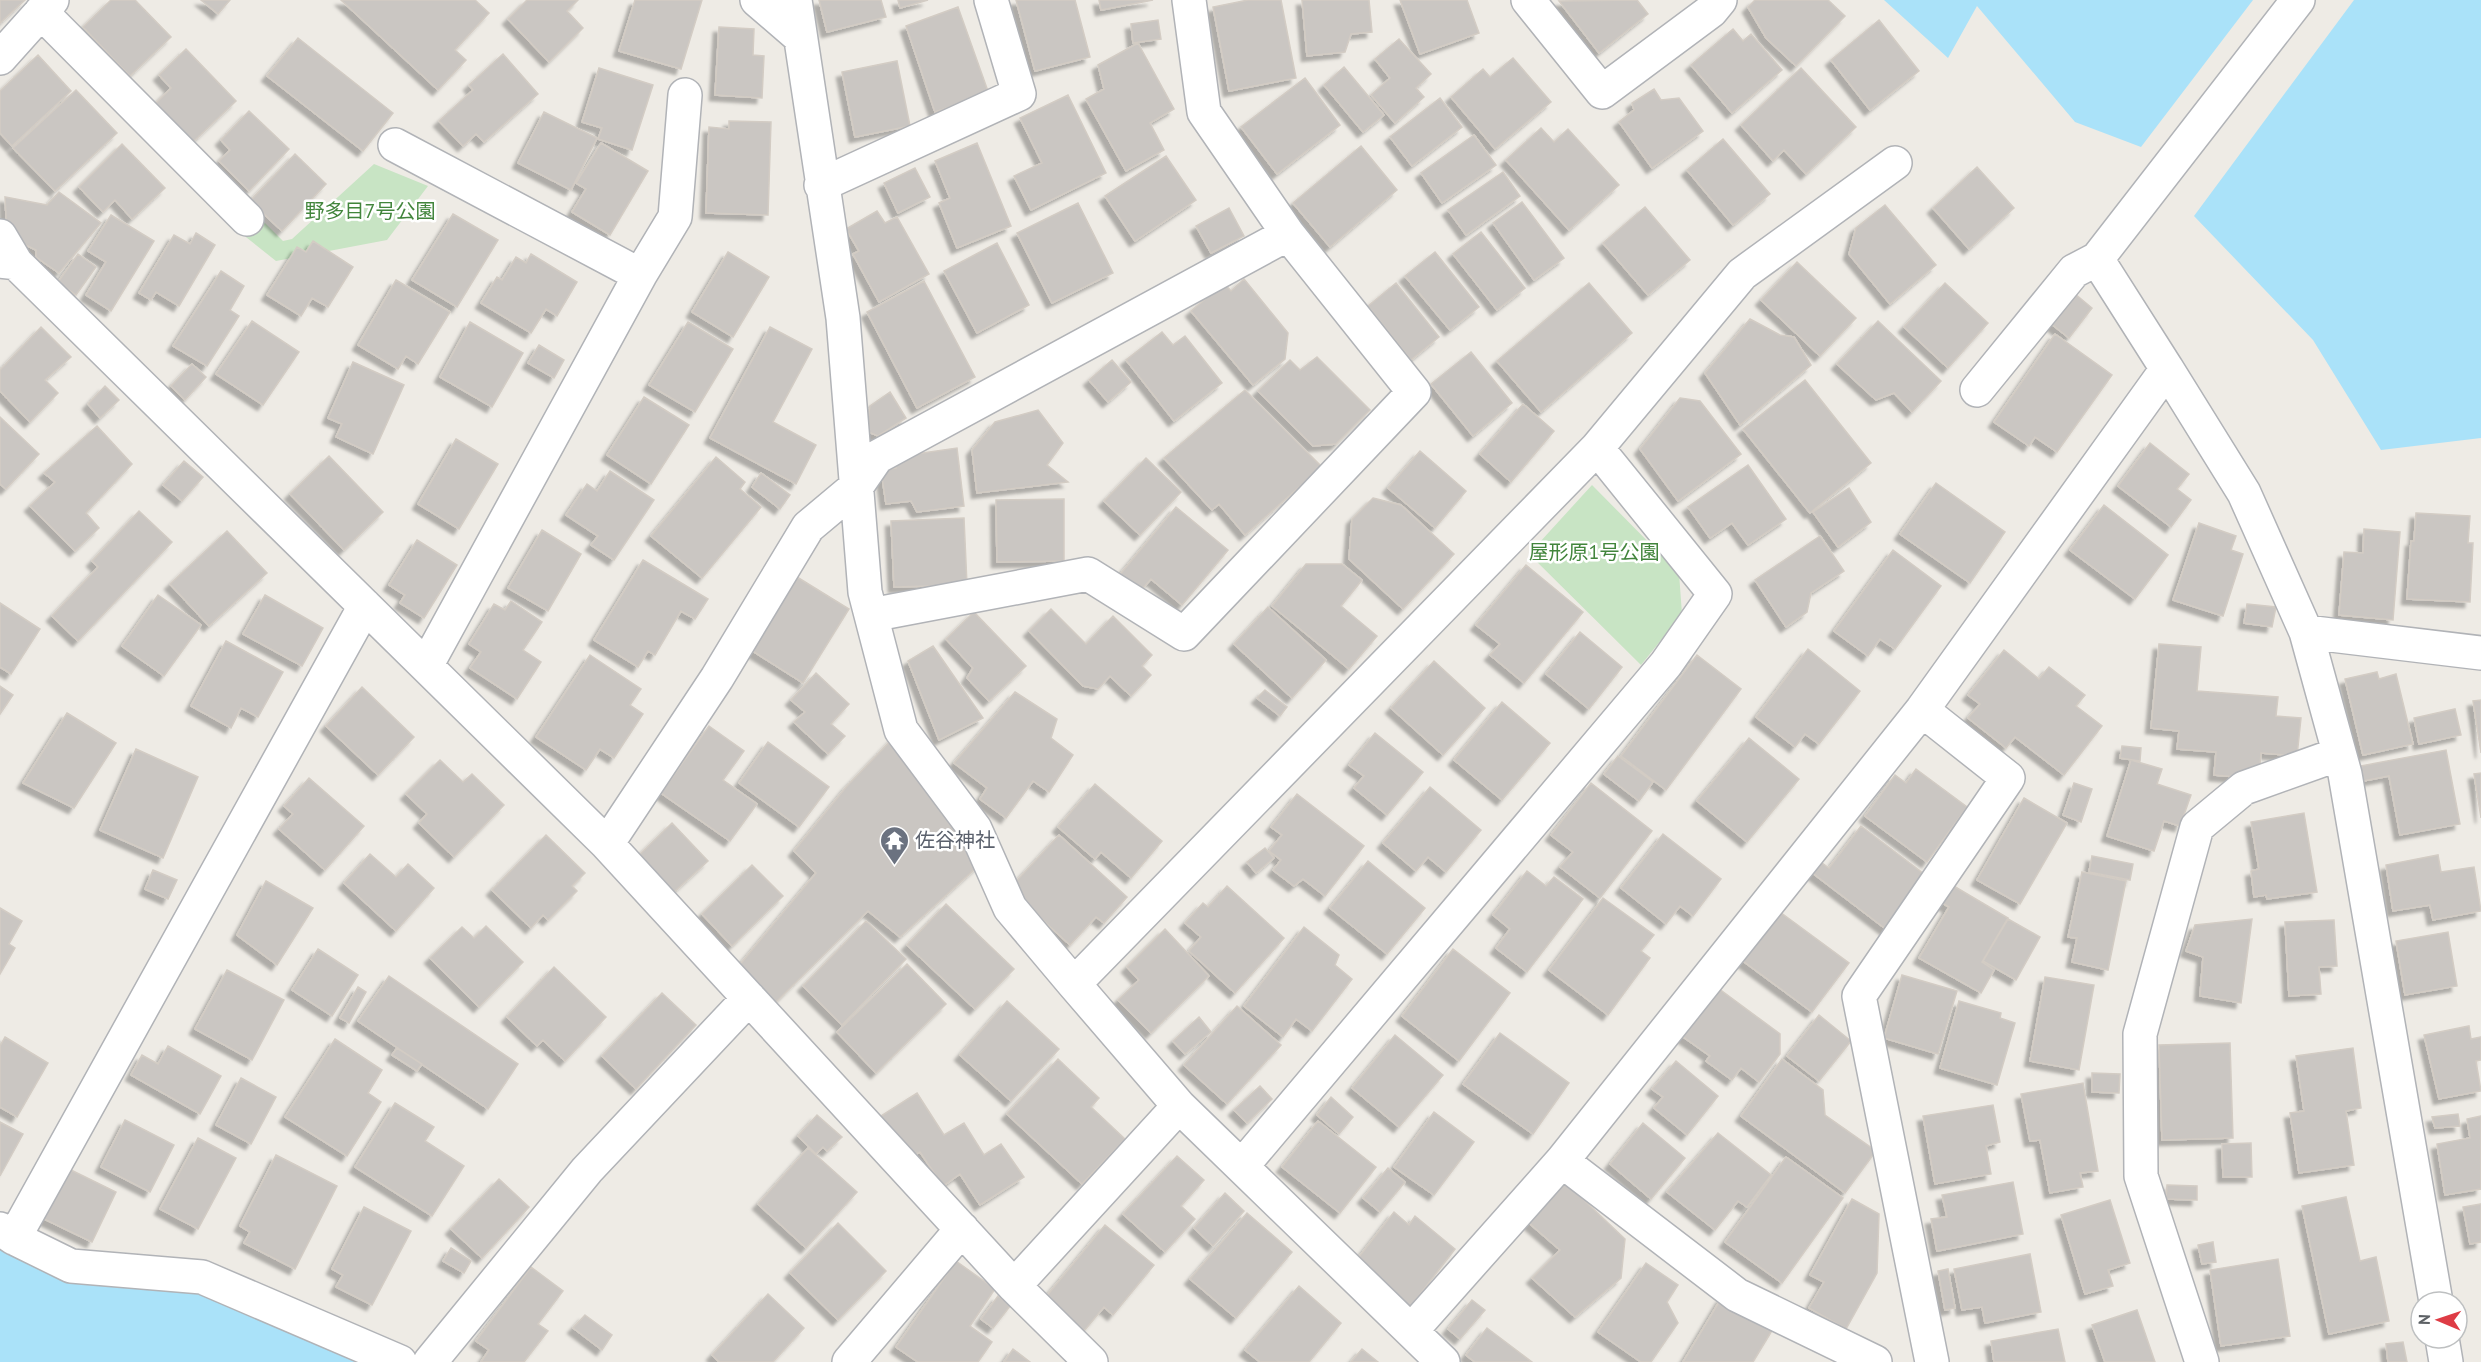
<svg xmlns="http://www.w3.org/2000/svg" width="2481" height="1362" font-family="'PT Sans','Noto Sans JP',sans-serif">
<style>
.green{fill:#c8e4c4}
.water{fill:#aae2f9}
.building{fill:#cac6c2;stroke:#d3ccc4;stroke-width:1.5;filter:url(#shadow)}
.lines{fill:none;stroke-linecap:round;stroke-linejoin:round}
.minor-casing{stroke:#b1b3b7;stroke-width:36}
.minor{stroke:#fff;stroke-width:33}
.labels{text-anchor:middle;stroke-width:5;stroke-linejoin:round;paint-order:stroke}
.park-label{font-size:20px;fill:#42853c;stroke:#fff}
.worship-label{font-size:20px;fill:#5b616d;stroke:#fff;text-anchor:start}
</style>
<defs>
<filter id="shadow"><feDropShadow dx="-5.5" dy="5.5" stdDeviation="1.5" flood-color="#0004"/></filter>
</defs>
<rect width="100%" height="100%" fill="#eeebe5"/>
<path class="green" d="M374,164L428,186L387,240L276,261L237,230L255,213L283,241L292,239Z
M1592,485L1679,573L1682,614L1641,665L1529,554Z"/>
<path class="water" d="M1884,0H2253L2141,147L2075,122L1977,6L1948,58Z
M2354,0H2481V438L2381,450L2313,340L2194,216Z
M0,1245L197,1286L376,1362H0Z"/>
<path class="building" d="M0,0H25L0,23Z
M111,0H135L171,37L130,76L83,27Z
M201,0H230L218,14Z
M341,0H475L489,13L455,50L466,60L438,90Z
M527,0H578L567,11L583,28L549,62L508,19Z
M635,0H702L681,69L619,51Z
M819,0H881L886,17L827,32Z
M898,0H928L900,8Z
M1016,0H1075L1090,57L1035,71Z
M1099,0H1153L1101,10Z
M1248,0H1281L1296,78L1229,91L1213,7Z
M1302,0H1369L1372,32L1351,34L1345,52L1307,56Z
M1400,0H1467L1479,33L1420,54Z
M1637,0L1648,14L1599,53L1559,1Z
M1755,0H1828L1845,16L1796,66L1766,38L1748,7Z
M958,7L989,94L935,112L906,26Z
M1158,20L1161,39L1133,43L1131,24Z
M1879,20L1919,71L1870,110L1831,60Z
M719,27L754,29L753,55L764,56L762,98L715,95Z
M1733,29L1743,41L1751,34L1782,70L1732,113L1691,65Z
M298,38L393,113L363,151L267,76Z
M1399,39L1431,74L1416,88L1424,97L1395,123L1371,95L1390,78L1375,59Z
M1138,43L1174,109L1150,123L1164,150L1126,171L1086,99L1104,89L1098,65Z
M186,49L236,101L193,142L156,103L171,88L159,75Z
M503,54L538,94L484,142L476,134L463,146L439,121L473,90L469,85Z
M38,55L71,91L12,146L0,133V91Z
M1513,58L1551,102L1495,149L1451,97L1483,69L1490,77Z
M897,61L910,126L855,137L842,72Z
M1344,67L1384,115L1363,132L1324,85Z
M599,68L653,85L632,150L598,139L602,128L582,122Z
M1801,68L1856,127L1806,174L1784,150L1773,161L1741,125Z
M1305,78L1340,125L1277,174L1241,127Z
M1654,89L1661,100L1679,98L1703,131L1652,168L1619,122L1634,110L1632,103Z
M76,90L117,133L55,191L13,148Z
M1068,95L1106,173L1031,210L1014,176L1042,163L1020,118Z
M1440,98L1462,127L1412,166L1390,137Z
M249,111L289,149L249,191L219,161L230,150L221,140Z
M544,112L597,138L571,190L518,163Z
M729,121L771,122L768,215L706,213L709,127L729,129Z
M1541,128L1554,142L1568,129L1619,185L1569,230L1506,160Z
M1474,135L1496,165L1442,203L1421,173Z
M1723,139L1770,194L1733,225L1687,170Z
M601,143L648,171L610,235L572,212L586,189L576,183Z
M977,143L1011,226L957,248L939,203L950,198L935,161Z
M122,144L165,188L132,219L115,200L103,212L79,187Z
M1361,146L1397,190L1330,247L1293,203Z
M295,154L326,184L282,231L250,201Z
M1166,156L1196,200L1135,241L1105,196Z
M1977,167L2014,208L1969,249L1933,208Z
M915,168L930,197L898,213L884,183Z
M1503,172L1520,196L1466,235L1448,210Z
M59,192L101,223L59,273L36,257V250L7,236L5,197L47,205Z
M1522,202L1564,258L1534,280L1493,223Z
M1078,203L1113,273L1052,303L1017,233Z
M1885,205L1936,265L1890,304L1849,254L1856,228Z
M1645,207L1690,260L1648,295L1603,243Z
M1229,208L1244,236L1211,253L1196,226Z
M877,211L885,223L897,217L929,274L879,302L853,254L859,251L846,229Z
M453,214L498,240L457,307L412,280Z
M111,215L154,241L111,311L86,295L106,262L88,251Z
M1481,232L1525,288L1497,310L1453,254Z
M196,233L215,245L179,306L156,292L151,300L139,293L174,235L190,244Z
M313,241L353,267L328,307L312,298L301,316L267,295L297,247L306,252Z
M997,243L1029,305L977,333L944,271Z
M728,252L769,277L733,337L692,312Z
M1435,252L1479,307L1450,330L1405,276Z
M78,254L96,267L76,295L58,282Z
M531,254L577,282L557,316L546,309L531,333L481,303L497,277L502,280L516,257L526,263Z
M1797,262L1856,318L1820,356L1761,300Z
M221,271L244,286L230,310L239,316L207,366L173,346Z
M1244,279L1288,333L1285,359L1253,385L1191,311L1224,283L1231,291Z
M396,280L450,312L418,364L406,356L398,369L358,345Z
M924,281L975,377L917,408L867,312Z
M1396,283L1439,337L1411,360L1368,306Z
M1589,283L1632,333L1541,412L1497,361Z
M1945,283L1988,323L1948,368L1904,327Z
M2074,293L2092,308L2069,338L2050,323Z
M1750,319L1780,335L1794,337L1811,365L1740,425L1705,373Z
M252,321L299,352L263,405L216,374Z
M1878,321L1941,381L1912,412L1894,393L1876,400L1837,364Z
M470,322L523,353L492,407L440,377Z
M688,322L733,349L695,412L649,385Z
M41,327L71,357L45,380L58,393L30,422L0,391V370Z
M770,327L812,349L773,422L816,445L796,484L710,438Z
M1162,332L1173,345L1185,336L1222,383L1174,421L1126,360Z
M2055,334L2112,375L2057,452L2035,437L2029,446L1994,422Z
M539,345L564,360L554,378L528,363Z
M1471,352L1512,403L1473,436L1431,384Z
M1317,357L1370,410L1336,444L1313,446L1258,391L1290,360L1300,370Z
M1112,360L1131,382L1108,402L1089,380Z
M353,362L404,385L373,454L336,437L342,424L328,418Z
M192,364L206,377L185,400L171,386Z
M1805,380L1871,463L1810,513L1743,429Z
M105,386L119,400L100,418L88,404Z
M1245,390L1322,467L1245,535L1219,504L1212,510L1164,458Z
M890,392L906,418L878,436L866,431L870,406Z
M644,397L689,425L651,484L607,455Z
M1680,398L1700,401L1741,454L1678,501L1640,449Z
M1523,404L1554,431L1511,482L1480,454Z
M1038,410L1063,443L1047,465L1068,482L977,493L972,450L995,422Z
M0,417L39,454L6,489L0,484Z
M97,426L132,464L86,513L99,528L75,551L30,506L55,482L44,473Z
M456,439L498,464L459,529L418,504Z
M2150,443L2189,474L2177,489L2191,500L2171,527L2118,486Z
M957,448L964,506L917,512L911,501L886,504L881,470L896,468L895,457Z
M1420,451L1466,491L1435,528L1388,488Z
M329,456L383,512L344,550L290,494Z
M716,457L745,482L740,489L761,507L702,578L651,536Z
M1146,458L1181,492L1140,535L1104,501Z
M184,461L203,477L182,501L163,485Z
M1748,465L1786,519L1748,545L1732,523L1710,538L1688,507Z
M610,471L654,500L614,560L591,545L598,536L566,515L587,484L597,491Z
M761,473L790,495L780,509L752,487Z
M1936,483L2005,532L1970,583L1900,534Z
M1849,488L1871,522L1838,547L1813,512Z
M1373,498L1401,505L1454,554L1403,609L1349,559L1352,519Z
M1064,499V561L997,562L996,500Z
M2104,505L2168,555L2135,599L2070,550Z
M1176,507L1228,550L1182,605L1151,579L1137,595L1117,578Z
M139,511L172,542L78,641L52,616L98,567L92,561Z
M2416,513L2470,516L2468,543H2473L2470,602L2407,599L2411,541H2414Z
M964,518L967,585L894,587L891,521Z
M2199,523L2236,536L2231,550L2243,554L2223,616L2173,600Z
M2364,529L2400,532L2393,620L2339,615L2344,552L2363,553Z
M542,530L581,554L548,611L508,588Z
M227,531L267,573L209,626L170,584Z
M1820,536L1844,571L1811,593L1807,612L1786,627L1755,580Z
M417,540L457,565L424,618L400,603L405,595L389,585Z
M1893,550L1941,586L1895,649L1880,639L1868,656L1834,631Z
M643,560L708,599L695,619L681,611L655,655L648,651L638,667L594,640Z
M1306,564H1342L1362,580L1341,606L1377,636L1349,669L1272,606Z
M1526,565L1583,612L1524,683L1490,655L1500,644L1476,625Z
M797,577L849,609L803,683L751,650Z
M158,595L201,625L164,676L122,646Z
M265,595L323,628L302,666L243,634Z
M511,601L542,622L523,650L541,662L517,699L470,668L481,652L469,644L494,604L505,610Z
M0,603L40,629L11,674L0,667Z
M2247,604L2276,607L2272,627L2244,623Z
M1268,607L1326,660L1292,698L1234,644Z
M1051,609L1086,644L1113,616L1152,655L1142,666L1151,675L1131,696L1110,676L1098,689L1083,686L1029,631Z
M974,612L1026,666L989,701L967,678L973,668L946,639Z
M1580,632L1622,667L1589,709L1546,674Z
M226,641L283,672L258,717L241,708L231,728L191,706Z
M2159,644L2201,647L2197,691L2278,697L2276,716L2301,718L2297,756L2261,753L2259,779L2214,775L2216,752L2177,749L2179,731L2151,728Z
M933,646L983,718L939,740L908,661Z
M1808,649L1860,691L1819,744L1805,734L1795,747L1756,717Z
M2004,650L2039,679L2049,667L2085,695L2076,706L2102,726L2064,775L2015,737L2006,748L1968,718L1980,704L1968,695Z
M590,655L641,689L630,705L643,714L614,758L600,749L586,770L536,737Z
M1697,655L1741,689L1666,790L1621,756Z
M1434,661L1485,708L1443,755L1391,708Z
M2377,672L2379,679L2396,674L2413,744L2363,755L2345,679Z
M816,673L849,704L831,724L845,736L828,754L794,722L805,712L791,700Z
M0,686L13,695L0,714Z
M362,687L414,737L378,775L326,726Z
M1265,690L1287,707L1280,716L1257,698Z
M1015,692L1057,719L1051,738L1073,755L1049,792L1033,781L1006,818L980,799L987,788L954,763Z
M2481,700V753L2473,701Z
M1502,702L1550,743L1502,800L1454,760Z
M2455,709L2461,735L2419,744L2414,718Z
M67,713L116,743L74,808L23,783Z
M709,726L744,751L723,780L757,804L730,841L661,793Z
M901,730L986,859L900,937L868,911L772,1006L737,968L816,873L794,851L847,786Z
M1375,733L1423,772L1387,815L1354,788L1364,776L1349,765Z
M1749,738L1799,779L1747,842L1697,801Z
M768,742L829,787L799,827L739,783Z
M2122,746L2141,748L2140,761L2120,758Z
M136,749L198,777L163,858L100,830Z
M2446,750L2460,824L2400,835L2389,776L2358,782L2355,767Z
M1618,756L1653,782L1639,801L1604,774Z
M440,760L463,782L472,774L504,805L454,857L419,823L427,814L406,794Z
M2131,760L2162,769L2157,784L2191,795L2180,826L2164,821L2154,851L2107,836Z
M1916,769L1967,807L1927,862L1865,816L1895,775L1906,783Z
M2481,773V818L2474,774Z
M309,778L364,826L325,870L279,829L293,814L284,806Z
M1591,783L1652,831L1600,898L1560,867L1573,852L1551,835Z
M2074,783L2092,789L2081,822L2063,815Z
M1095,784L1162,841L1131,878L1101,852L1095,859L1058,827Z
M1430,787L1481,830L1446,872L1428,857L1416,871L1383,843Z
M1297,794L1364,846L1325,896L1303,879L1294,886L1273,870L1281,860L1269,851L1282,835L1271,827Z
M2024,798L2067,823L2020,904L1977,880Z
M2304,813L2317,892L2267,899L2266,895L2254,897L2251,871L2259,869L2251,822Z
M672,823L708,861L673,893L638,856Z
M1861,826L1928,877L1887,930L1810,871L1818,860L1829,868Z
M1663,834L1721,879L1693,916L1680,906L1666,924L1621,888Z
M546,835L585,873L572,886L577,891L548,920L543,915L531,928L492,890Z
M1059,835L1127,897L1104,923L1096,917L1070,945L1009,889Z
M1265,848L1274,858L1256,873L1247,862Z
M370,854L396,877L408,864L434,888L396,931L344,883Z
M2438,855L2441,872L2474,867L2481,911L2433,920L2430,905L2393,911L2386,865Z
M2092,856L2133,864L2130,880L2089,872Z
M1368,861L1425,908L1387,954L1330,908Z
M752,865L783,896L732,946L702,914Z
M153,870L177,880L168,899L145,889Z
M1527,871L1546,886L1554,877L1583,899L1527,972L1496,948L1510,929L1493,915Z
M2082,872L2126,881L2108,970L2072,962L2077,938L2068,937Z
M266,881L313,908L277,965L237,935Z
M1952,885L2008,918L1982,962L1994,970L1981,993L1919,958L1949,907L1942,903Z
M1227,886L1284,938L1235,993L1189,951L1201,937L1185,923L1203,903L1208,907Z
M1603,898L1654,935L1641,951L1650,958L1608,1015L1549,970Z
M946,904L1014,969L975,1009L907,945Z
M0,908L22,921L9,944L15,948L0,974Z
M1780,912L1849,963L1812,1012L1743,961Z
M2008,919L2040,937L2016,980L1983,961Z
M2252,919L2241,1003L2200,996L2203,957L2186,951L2195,925Z
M2334,920L2337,966L2319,967L2321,994L2289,996L2285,922Z
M866,921L906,959L842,1025L803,986Z
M486,926L523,962L479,1007L430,958L462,927L474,938Z
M1304,927L1339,955L1335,965L1352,979L1312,1031L1296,1019L1283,1037L1244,1006Z
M1165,929L1209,976L1151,1033L1118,1000L1139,980L1127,967Z
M2448,932L2457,986L2405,995L2396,941Z
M318,949L358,975L332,1016L292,990Z
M1453,949L1510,993L1459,1061L1402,1016Z
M907,964L946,1004L876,1073L837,1032Z
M554,967L606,1017L565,1061L543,1040L537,1046L507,1017Z
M227,970L284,1000L252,1060L195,1029Z
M1902,975L1957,991L1938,1054L1884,1038Z
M389,976L518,1064L488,1109L358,1021Z
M2045,977L2094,985L2079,1070L2030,1061Z
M358,987L366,992L349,1023L340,1018Z
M1718,988L1780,1034V1054L1759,1082L1741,1068L1732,1080L1706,1061L1710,1056L1682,1036Z
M662,993L696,1025L636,1089L602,1056Z
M1007,1001L1059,1049L1011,1101L960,1055Z
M1959,1001L2001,1013L2000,1018L2015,1023L1997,1085L1940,1068Z
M1237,1006L1281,1045L1227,1104L1184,1065Z
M1819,1015L1851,1041L1819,1081L1787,1056Z
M1199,1017L1211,1032L1185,1054L1173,1041Z
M2469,1026L2471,1039L2481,1037V1060L2476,1061L2481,1091L2439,1099L2424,1035Z
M1500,1033L1569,1083L1533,1134L1463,1084Z
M1395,1035L1443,1075L1399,1127L1352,1088Z
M5,1037L48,1063L17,1117L0,1107V1046Z
M335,1039L382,1070L368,1093L381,1102L347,1156L285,1117Z
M2230,1043L2233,1138L2162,1140L2159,1045Z
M168,1046L221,1076L200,1114L131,1075L142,1055L158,1064Z
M397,1048L422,1064L417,1071L392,1055Z
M2353,1048L2361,1108L2346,1111L2354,1165L2299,1173L2290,1113L2304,1111L2296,1056Z
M1058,1059L1099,1098L1091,1107L1125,1139L1082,1184L1007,1114Z
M1782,1059L1823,1090L1825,1115L1876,1151L1845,1193L1741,1116Z
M1676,1061L1718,1096L1687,1135L1654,1108L1663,1097L1652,1089Z
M2092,1073L2120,1074L2119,1093L2092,1092Z
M241,1078L276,1097L251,1144L216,1125Z
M2083,1083L2098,1171L2080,1173L2083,1187L2050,1193L2040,1140L2030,1141L2021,1094Z
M1260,1086L1272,1099L1247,1123L1234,1110Z
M917,1093L944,1135L964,1123L984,1155L1001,1144L1024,1177L980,1205L960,1174L943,1186L920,1152L908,1159L881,1116Z
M1331,1097L1353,1117L1339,1134L1317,1115Z
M395,1103L434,1127L425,1141L464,1166L432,1216L355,1167Z
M1993,1105L2000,1142L1986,1146L1991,1174L1935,1184L1923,1116Z
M1434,1112L1474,1142L1434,1195L1394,1167Z
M2458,1114L2460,1126L2435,1128L2432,1117Z
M817,1115L842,1137L827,1151L823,1147L816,1154L798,1136Z
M2481,1116V1189L2445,1195L2437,1144L2470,1138L2467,1119Z
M125,1120L174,1145L150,1192L101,1167Z
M1318,1121L1376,1167L1340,1213L1282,1167Z
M0,1122L23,1134L0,1176Z
M1643,1123L1685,1158L1651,1199L1610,1164Z
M1718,1133L1771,1175L1747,1207L1738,1201L1715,1230L1667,1192Z
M198,1138L236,1158L198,1229L160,1209Z
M2251,1143L2252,1177H2223L2222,1144Z
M808,1148L857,1192L806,1248L758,1204Z
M276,1155L337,1186L295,1269L244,1243L250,1232L240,1226Z
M1177,1156L1204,1180L1181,1206L1195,1219L1165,1252L1123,1214Z
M1786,1157L1843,1198L1782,1283L1725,1242Z
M1388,1168L1405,1182L1380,1212L1363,1198Z
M69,1169L116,1192L92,1242L44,1219Z
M499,1179L529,1207L482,1258L451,1229Z
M2013,1182L2023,1234L1937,1251L1931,1219L1947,1217L1942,1195Z
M1567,1184L1625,1239L1621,1278L1575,1317L1532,1278L1560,1250L1529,1223L1551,1188Z
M2167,1185L2197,1186V1200L2166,1199Z
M1225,1193L1244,1211L1213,1246L1194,1228Z
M2346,1197L2360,1261L2376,1257L2389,1321L2329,1334L2302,1206Z
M1852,1199L1879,1214L1877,1273L1846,1329L1809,1308L1824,1282L1810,1275Z
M2110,1200L2130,1263L2108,1270L2113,1286L2085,1294L2061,1215Z
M2481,1204V1242L2470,1244L2463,1207Z
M364,1207L411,1231L372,1305L336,1287L343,1275L332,1269Z
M1394,1212L1409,1225L1415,1216L1455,1249L1407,1311L1351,1267Z
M1247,1213L1292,1252L1236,1318L1190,1279Z
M838,1223L886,1271L838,1320L790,1273Z
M1105,1225L1154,1265L1113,1315L1104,1307L1084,1331L1045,1298Z
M2213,1242L2216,1262L2202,1264L2198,1245Z
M451,1248L471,1261L464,1273L443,1261Z
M2030,1254L2041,1312L1985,1323L1982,1307L1962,1310L1954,1269Z
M2278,1259L2290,1336L2221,1346L2210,1270Z
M956,1261L995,1289L970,1326L992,1342L978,1362H918L896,1347Z
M1646,1263L1678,1285L1667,1302L1678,1323L1651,1362H1641L1598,1332Z
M531,1267L563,1291L538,1324L548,1331L524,1362H481L489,1350L476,1341Z
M1948,1269L1955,1308L1945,1310L1938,1271Z
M1299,1286L1341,1323L1309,1362H1260L1245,1350Z
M768,1294L804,1328L773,1362H719L712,1355Z
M998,1296L1011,1305L993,1328L981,1319Z
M1722,1297L1773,1329L1753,1362H1683Z
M1472,1300L1485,1310L1460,1339L1448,1329Z
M2137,1310L2155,1362H2105L2092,1325Z
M585,1315L612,1335L602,1350L573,1328Z
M1487,1328L1532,1362H1475L1466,1355Z
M2058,1329L2065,1362H1994L1991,1341Z
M2403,1342L2407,1362H2388L2386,1344Z
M1013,1349L1030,1362H1004Z
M1362,1349L1378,1362H1351Z"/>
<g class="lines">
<defs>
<path id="minor" d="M757,0L800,37
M795,0L843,318L865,592L901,730L975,829L1010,908L1074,984L1179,1106L1443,1362
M1528,0L1602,92L1711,11L1720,0
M41,12L247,219
M0,58L52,0
M395,145L640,275L426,666
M821,185L1019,94L991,0
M0,236L16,263L0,261
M16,263L607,844
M640,275L675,217L685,95
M2167,369L2244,493L2306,632L2481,653
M1977,390L2074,271L2097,259
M871,615L1088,574L1184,634L1414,392L1288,234L1204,112L1189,0
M2306,632L2345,774L2436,1302
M1922,710L2008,778L1859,996L1932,1362
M1074,984L1597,448L1742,274L1895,163
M1179,1106L1014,1286L607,844L717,678L808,527L857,486L877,457L1288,234
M1562,1161L1737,1295L1875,1362
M1242,1166L1666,664L1715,594L1597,448
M0,1229L14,1238L365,606
M14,1238L71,1266L202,1277L400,1362
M1014,1286L1091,1362
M1411,1331L1562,1161L1922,710L2167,369L2097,259L2298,0
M2442,1338L2446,1362
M430,1362L587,1170L749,998
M849,1362L962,1229
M2202,1362L2141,1176L2140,1034L2197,827L2244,788L2339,754"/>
</defs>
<use href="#minor" class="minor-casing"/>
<use href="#minor" class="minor"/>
</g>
<defs>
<symbol id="temple-pin" viewBox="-11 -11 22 30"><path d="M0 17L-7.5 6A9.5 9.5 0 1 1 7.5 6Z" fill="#6b7280" stroke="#fff"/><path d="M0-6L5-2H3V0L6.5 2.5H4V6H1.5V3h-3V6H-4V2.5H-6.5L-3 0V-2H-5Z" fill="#fff"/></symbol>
</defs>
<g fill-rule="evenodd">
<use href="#temple-pin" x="878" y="824" width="33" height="45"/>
</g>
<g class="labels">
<g class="park-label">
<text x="370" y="218">野多目7号公園</text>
<text x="1594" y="559">屋形原1号公園</text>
</g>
<g class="worship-label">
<text x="915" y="847">佐谷神社</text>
</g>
</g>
<g transform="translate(2439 1320) rotate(272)"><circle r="28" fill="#ffffff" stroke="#bec0c1" stroke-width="1.5"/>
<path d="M0-4.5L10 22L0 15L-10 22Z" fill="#de3c45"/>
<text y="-9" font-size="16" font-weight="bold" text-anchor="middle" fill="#5d6165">N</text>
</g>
</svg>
